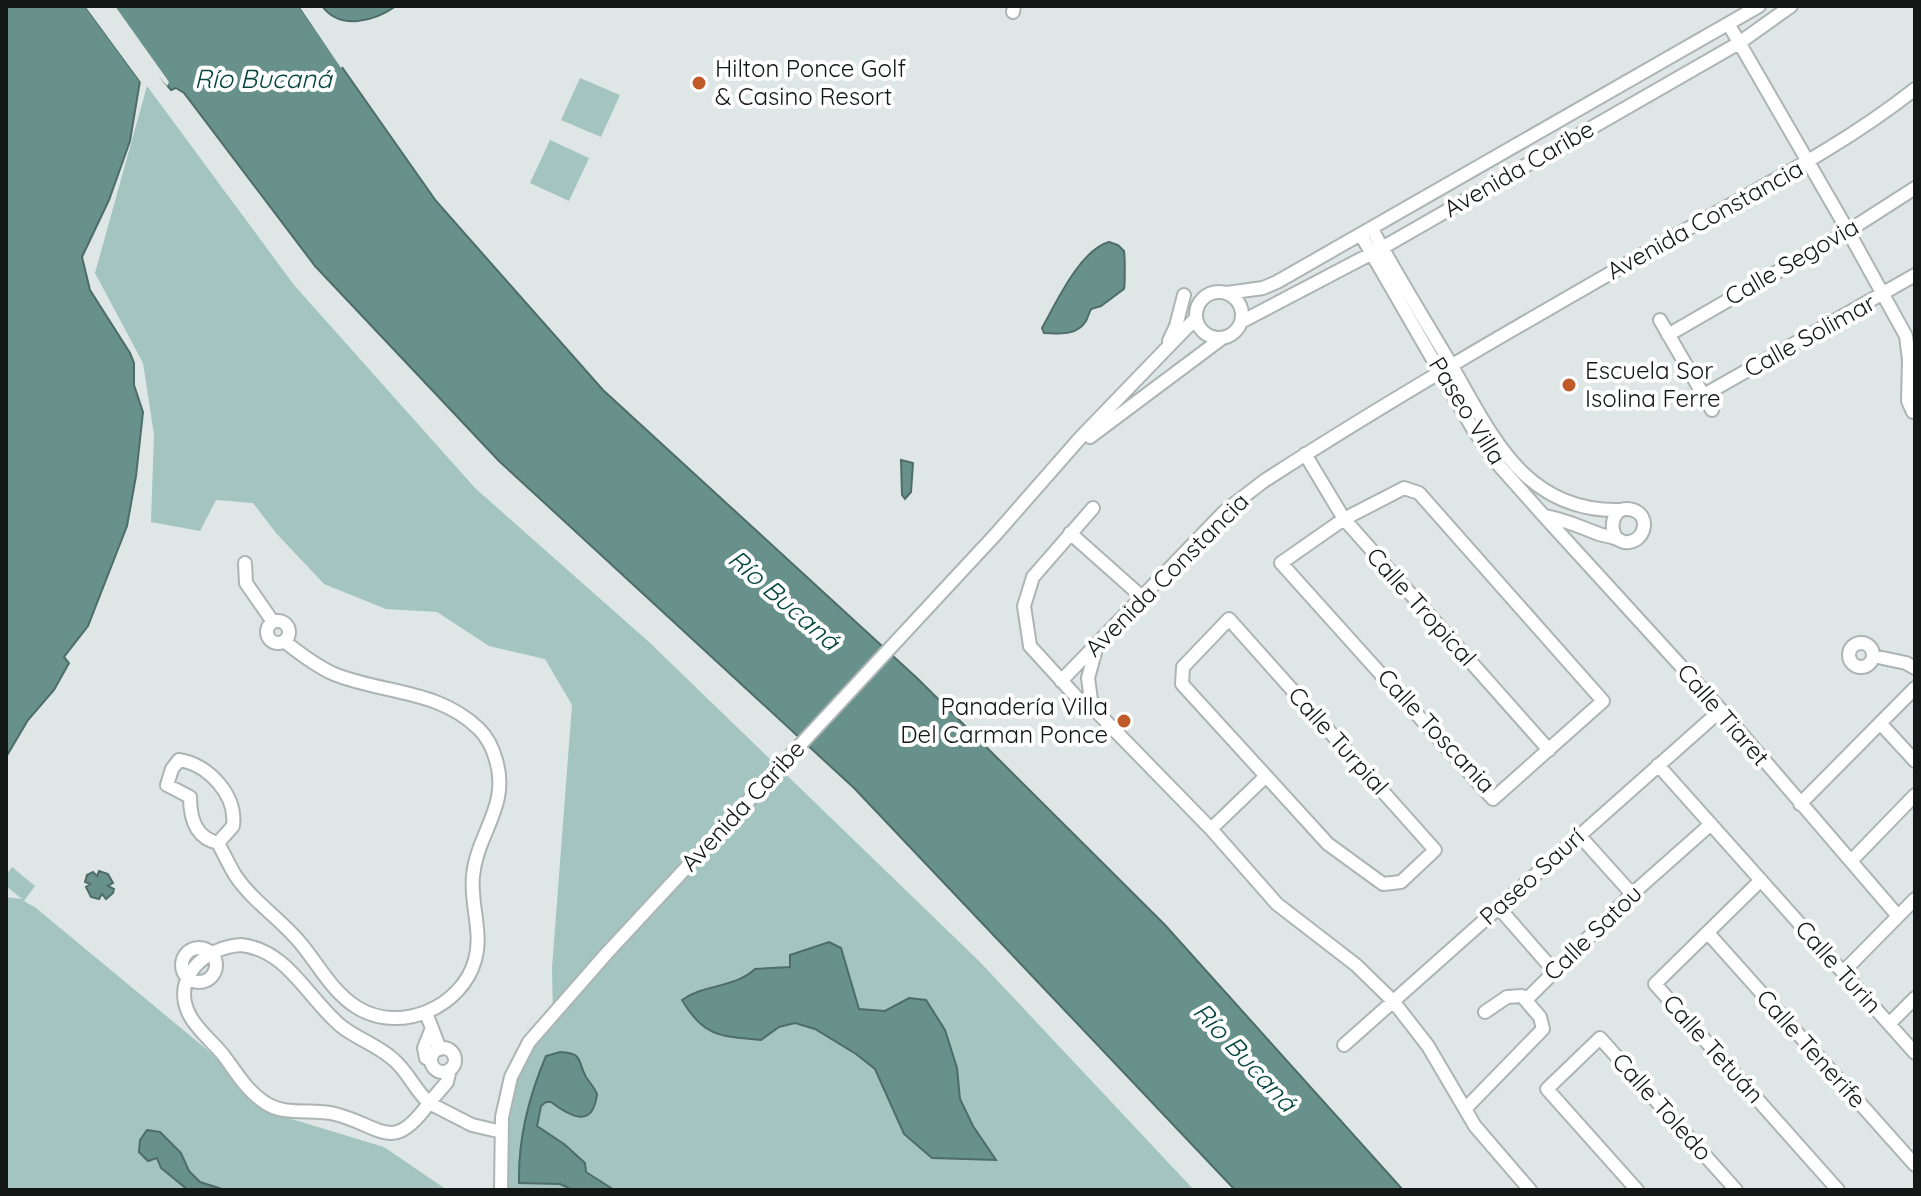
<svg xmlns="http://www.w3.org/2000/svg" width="1921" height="1196" font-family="Quicksand,sans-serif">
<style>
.green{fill:#a3c4bf}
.water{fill:#68918b;stroke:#4e6c68;stroke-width:2}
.pier{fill:#dee7e6}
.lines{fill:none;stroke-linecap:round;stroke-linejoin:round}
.minor-casing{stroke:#acb5b4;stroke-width:16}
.minor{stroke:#fff;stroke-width:12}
.poi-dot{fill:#c05b29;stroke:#fff;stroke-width:3}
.labels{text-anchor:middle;stroke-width:8;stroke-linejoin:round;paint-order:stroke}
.poi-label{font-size:24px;fill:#131716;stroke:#fff;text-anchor:start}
.street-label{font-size:24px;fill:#131716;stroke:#fff}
.water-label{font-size:26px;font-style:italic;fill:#064641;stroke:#fff}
</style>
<rect width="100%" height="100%" fill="#dee7e6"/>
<path class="green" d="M580,78L620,95L601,137L561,120Z
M147,86L294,285L475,488L649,642L980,962L1194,1190H506C505,1166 501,1139 505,1115C509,1079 530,1047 553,1021L552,968L572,705L545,659L489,646L437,612L386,609L324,584L276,533L253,503L216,500L200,531L151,522L154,435L143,363L95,273Z
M550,140L589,158L569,201L530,183Z
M12,867L35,886L24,901L36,908L211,1053L275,1114L384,1147L447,1190H6V897L22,899L6,886V875Z"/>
<path class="water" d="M6,6H85L140,81L130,141L109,200L82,257L90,290L130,353L134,363V385L143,412L136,476L127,526L88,626L64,657L69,663L54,690L28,720L6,757Z
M110,6H299L436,201L603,390L918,679L1165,925L1403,1190H1235L854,788L499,461L315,266L184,93L176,88L171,90L165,83Z
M322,6H396C375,21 340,31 322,6Z
M1109,242L1118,245L1124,251C1125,257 1125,285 1124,289L1101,306L1091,309C1089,313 1088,317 1086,321C1076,337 1057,333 1044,333L1042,328C1056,303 1080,250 1109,242Z
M901,460L913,463L911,492L905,499L902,495Z
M99,871L108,874L113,883L108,886L114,889L113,893L106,899L102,894L99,899L91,897L86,887L90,884L85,882L87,875L93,872L97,876Z
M829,942L841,948L859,1009L885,1011L909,998L926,1000L945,1030L957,1068L960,1099L973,1126L996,1160L932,1158L904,1134L875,1069L856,1054L815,1029L795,1023L779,1027L761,1040C722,1036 704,1038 682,1000C704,984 735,988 755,969L790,967V955Z
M560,1052C584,1053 577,1061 586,1077C590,1083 594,1087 597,1094C593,1129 571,1117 551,1102H546L541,1106L537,1126L564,1144L585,1163L586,1172L614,1190H573L560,1184L519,1183C518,1139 529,1096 546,1056Z
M147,1130L160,1132L181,1153L189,1171L200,1182L225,1190H188L161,1168L157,1158L148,1161L139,1152L140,1140Z"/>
<path class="pier" d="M85,6H90L143,78V85Z
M106,6H115L169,82L167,86L137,51Z
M299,6H304L315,22L344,65L341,68Z"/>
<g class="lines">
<defs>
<path id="minor" d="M1013,12L1014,6
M1729,25L1848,231L1906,336L1909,360L1908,401L1913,412
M1372,229C1396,274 1423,317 1449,361C1491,433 1523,513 1621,510
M1361,235L1473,429L1496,462L1544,516C1564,519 1580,527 1599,534C1605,536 1611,536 1617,539C1624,541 1621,543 1629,542C1645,540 1651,516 1633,510C1615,504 1608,524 1616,538
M1196 315a23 23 0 1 1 46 0a23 23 0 1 1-46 0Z
M1227,293L1263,288L1277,282L1759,6
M1660,320L1712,410
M1241,322L1382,248L1739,43L1791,6
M1668,335L1848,231L1915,188
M1169,341L1176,326L1184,295
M1704,395L1915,275
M1090,437L1221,339
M1305,454L1344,519L1549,750
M1404,488L1419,493L1603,701L1493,799L1281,563L1344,519Z
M1093,508L1033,577L1024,606L1030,646L1081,702L1092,707L1211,829L1277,904L1356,965L1393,1001L1428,1046L1475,1126L1530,1190
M1544,516L1721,710L1898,916
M1070,533L1142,597
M245,563L246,583L273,622
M1229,619L1435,850L1401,882L1383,884L1328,844L1182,684L1183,667Z
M267 632a11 11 0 1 1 22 0a11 11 0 1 1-22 0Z
M1849 655a12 12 0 1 1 24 0a12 12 0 1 1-24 0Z
M1873,656L1906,663L1915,668
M1061,681L1225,511L1264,481C1400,393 1541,313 1682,232C1761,187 1843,146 1915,89
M1092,707L1088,678L1096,649
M1880,723L1915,761
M1658,765L1915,1053
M1800,804L1915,688
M1211,829L1266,776
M1579,835L1632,894
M218,843C196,838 190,819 190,797L167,785L172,769L179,760C208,764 237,795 233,826L218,843C224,854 229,865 235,875C253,902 282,920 302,945C320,967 333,993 358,1008C401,1034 462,1007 475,960C483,932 470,904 473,876C477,833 510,806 496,760C493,749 487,737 479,729C438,689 384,694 334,674C316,666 299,653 284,641
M1852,860L1915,795
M1761,880L1655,984L1838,1190
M1499,908L1554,971
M1708,933L1915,1165
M241,945C288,950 308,999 341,1026C357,1039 378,1045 394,1060C408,1072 415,1090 429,1103C392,1155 382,1126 335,1114C311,1108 285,1117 264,1102C247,1091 236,1072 224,1056C213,1042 196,1029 189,1014C171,977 206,947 241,945Z
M182 965a17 17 0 1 1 34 0a17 17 0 1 1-34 0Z
M1843,972L1915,899
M1526,1000L1632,894L1711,824
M426,1013L440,1049
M1889,1024L1915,998
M1344,1045L1721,710
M431 1060a12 12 0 1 1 24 0a12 12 0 1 1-24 0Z
M431,1060L426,1058L424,1048L432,1028
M450,1069L447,1082L429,1103L472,1125L502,1132
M1465,1109L1543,1029L1540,1017L1522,996L1507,997L1485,1012
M501,1190L502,1117L511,1077L529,1042L607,953L996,534L1081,437L1195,319
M1637,1190L1547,1089L1600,1038L1736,1190"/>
</defs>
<use href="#minor" class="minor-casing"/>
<use href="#minor" class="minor"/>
</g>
<g class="poi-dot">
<circle cx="699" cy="83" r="8"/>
<circle cx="1569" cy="385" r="8"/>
<circle cx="1124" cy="721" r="8"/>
</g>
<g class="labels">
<g class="poi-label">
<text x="715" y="77">Hilton Ponce Golf<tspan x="715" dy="28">&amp; Casino Resort</tspan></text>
<text x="1585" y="379">Escuela Sor<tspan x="1585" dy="28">Isolina Ferre</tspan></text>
<text x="1108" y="715" text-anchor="end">Panadería Villa<tspan x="1108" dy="28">Del Carman Ponce</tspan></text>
</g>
<g class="street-label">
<text transform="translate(1519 169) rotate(-30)" y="8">Avenida Caribe</text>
<text transform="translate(1705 220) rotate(-29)" y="8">Avenida Constancia</text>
<text transform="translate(1792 262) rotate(-30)" y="8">Calle Segovia</text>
<text transform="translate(1810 336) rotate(-29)" y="8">Calle Solimar</text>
<text transform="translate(1467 411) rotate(58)" y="8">Paseo Villa</text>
<text transform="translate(1167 575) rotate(-45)" y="8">Avenida Constancia</text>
<text transform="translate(1421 607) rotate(48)" y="8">Calle Tropical</text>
<text transform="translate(1723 715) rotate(49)" y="8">Calle Tiaret</text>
<text transform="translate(1436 731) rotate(47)" y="8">Calle Toscania</text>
<text transform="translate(1338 741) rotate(48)" y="8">Calle Turpial</text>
<text transform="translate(743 806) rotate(-47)" y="8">Avenida Caribe</text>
<text transform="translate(1532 877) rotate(-42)" y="8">Paseo Saurí</text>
<text transform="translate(1593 933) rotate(-44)" y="8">Calle Satou</text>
<text transform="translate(1838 967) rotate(48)" y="8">Calle Turin</text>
<text transform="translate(1713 1049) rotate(48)" y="8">Calle Tetuán</text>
<text transform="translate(1811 1049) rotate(48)" y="8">Calle Tenerife</text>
<text transform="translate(1662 1107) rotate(48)" y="8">Calle Toledo</text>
</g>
<g class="water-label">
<text x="263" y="88">Río Bucaná</text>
<text transform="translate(784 600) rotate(41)" y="9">Río Bucaná</text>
<text transform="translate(1245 1057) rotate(47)" y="9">Río Bucaná</text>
</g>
</g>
<rect width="1921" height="1196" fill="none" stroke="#131716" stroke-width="16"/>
</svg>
